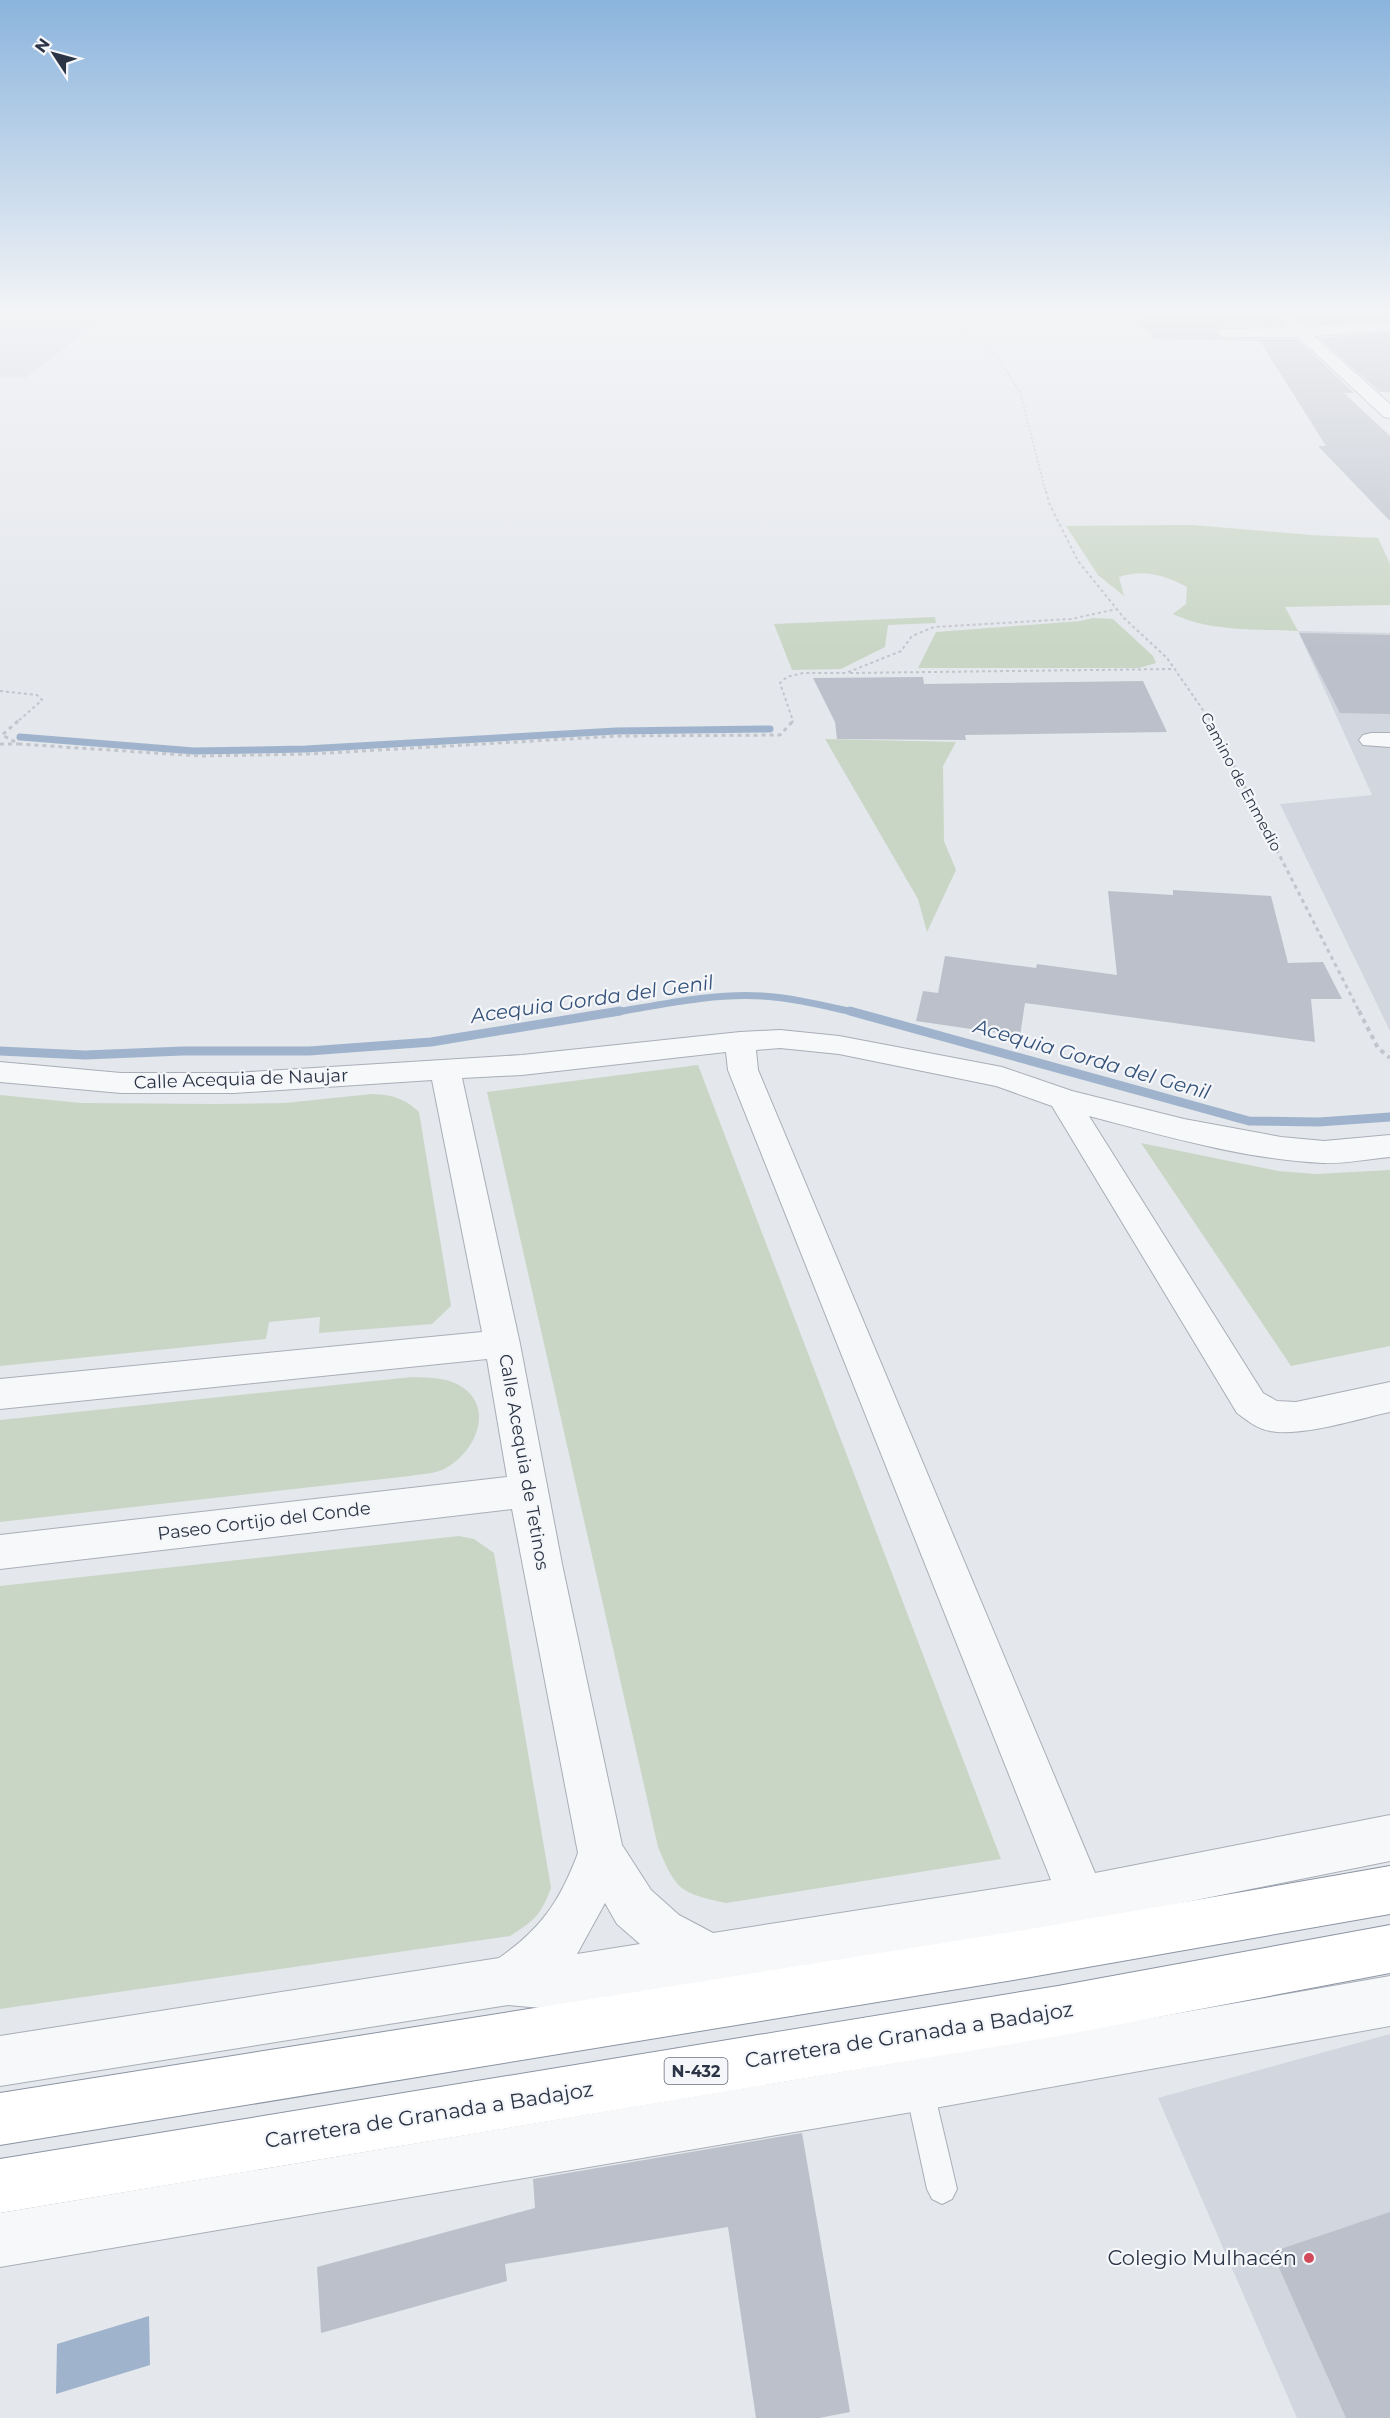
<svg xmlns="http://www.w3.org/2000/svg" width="1390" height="2418" font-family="Montserrat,sans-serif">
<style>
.built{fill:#d2d6de}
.green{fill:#c9d6c5}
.water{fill:#9fb4cc}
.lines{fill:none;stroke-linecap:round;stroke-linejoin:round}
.stream-far1{stroke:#9fb4cc;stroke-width:7}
.stream{stroke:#9fb4cc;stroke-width:9}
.building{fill:#bbc0ca}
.lane-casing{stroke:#a9aeb7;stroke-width:2}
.street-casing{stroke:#a9aeb7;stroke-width:2}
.highway-casing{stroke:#8b94a3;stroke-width:2}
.path-far3{stroke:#c2c5cb;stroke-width:1.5;stroke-dasharray:2 2;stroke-linecap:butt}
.path-far2{stroke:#c2c5cb;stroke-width:2;stroke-dasharray:3 3;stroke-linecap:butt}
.path-far1{stroke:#c2c5cb;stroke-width:3;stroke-dasharray:4 4;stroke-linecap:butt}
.path{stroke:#c2c5cb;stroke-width:4;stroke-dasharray:4.5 4.5;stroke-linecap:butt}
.lane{fill:#f7f8fa;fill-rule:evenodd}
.street{fill:#f7f8fa;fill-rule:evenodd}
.highway{fill:#fff;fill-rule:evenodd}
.poi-dot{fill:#d1495b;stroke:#f4f6f9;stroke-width:2}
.labels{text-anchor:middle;stroke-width:4.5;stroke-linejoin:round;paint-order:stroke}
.far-street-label{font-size:15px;fill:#2b3445;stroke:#f4f6f9}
.shield{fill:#f4f6f9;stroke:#676e7b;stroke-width:1.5}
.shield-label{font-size:16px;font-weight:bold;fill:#2b3445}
.street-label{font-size:18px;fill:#2b3445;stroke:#f4f6f9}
.water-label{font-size:20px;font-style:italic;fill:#34527a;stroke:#f4f6f9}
.near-street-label{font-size:21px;fill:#2b3445;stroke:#f4f6f9}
.near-poi-label{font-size:21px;fill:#2b3445;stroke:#f4f6f9;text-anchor:end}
</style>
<rect width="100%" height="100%" fill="#e4e7ec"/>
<path class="built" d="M0,310H48L34,321L102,319L25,378H0Z
M1298,631L1390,633V1031L1280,804L1372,795Z
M1390,2034V2418H1297L1158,2098Z"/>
<path class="green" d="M1193,525L1311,535L1378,538L1390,564V605L1285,607L1298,631C1257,629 1211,632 1173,614L1186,604L1187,587C1164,575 1144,569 1119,577L1124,596L1098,575L1066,526Z
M935,617L936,623L888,625L885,647L841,669L792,670L774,624Z
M1093,618L1113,619L1153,656L1156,663L1139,668H918L936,632L1080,621Z
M825,739L956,742L943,766L944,841L956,870L927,932L918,899Z
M698,1065L1001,1859L726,1903C680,1893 676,1890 658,1847L487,1092Z
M372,1094C393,1095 404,1098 419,1112L451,1306L432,1324L319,1333L320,1317L269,1322L266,1339L0,1366V1095L81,1103L214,1104L285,1103Z
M1141,1143L1278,1171L1316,1174L1390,1170V1346L1291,1366Z
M412,1377C428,1378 442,1377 457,1384C498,1405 475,1455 442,1470C433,1474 420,1474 410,1476L0,1522V1420Z
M459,1536L474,1539L494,1553L551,1888C541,1915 534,1921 510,1936L0,2009V1586Z"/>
<path class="water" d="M149,2316L150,2365L56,2394L57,2344Z"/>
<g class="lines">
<path class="stream-far1" d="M20,737L194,751L306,749L616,731L770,729
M611,1013C660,1005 711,993 762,996C794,998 825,1006 857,1013"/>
<path class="stream" d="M850,1011L1249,1121L1319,1122L1390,1117
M0,1051L85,1055L183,1051H309L431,1042L620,1011"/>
</g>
<path class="building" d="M1128,310H1390V320L1306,325L1291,317L1284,321V326L1223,327L1214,332L1223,339H1297L1354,393H1344L1390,436V521L1318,446H1326L1260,341L1155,339Z
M1390,332V392H1380L1319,338Z
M1299,633L1390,635V714L1340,713Z
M923,677L924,684L1143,681L1167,732L965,735L966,740L837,739L835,722L813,678Z
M1173,890L1271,896L1288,963L1323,962L1342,999H1311L1315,1042L1025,1003L1020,1036L916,1021L923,991L938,993L945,956L1036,968L1037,964L1117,975L1108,891L1173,895Z
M802,2133L850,2412L819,2418H756L728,2227L505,2264L507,2281L321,2333L317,2267L535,2208L533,2179Z
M1390,2212V2418H1346L1272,2252Z"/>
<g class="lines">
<defs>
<path id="lane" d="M919,2073L929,2077L933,2087L957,2189L952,2199L942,2204L932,2199L927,2189L905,2087L909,2077Z"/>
<path id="street" d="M1292,319L1305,327L1390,322V330L1314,336L1390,404V418L1384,417L1298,337H1223L1216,333L1223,329L1288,328L1285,323Z
M1371,733H1390V747L1363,745L1359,740L1363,735Z
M780,1030L839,1036L1002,1067L1072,1091L1184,1119L1281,1137L1324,1141L1390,1135V1157C1368,1159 1344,1164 1322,1163C1243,1159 1165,1136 1089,1116L1263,1393L1277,1401L1296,1402L1390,1382V1412C1357,1419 1302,1437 1270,1431C1257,1429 1247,1420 1237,1413L1052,1106L996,1086L839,1054L780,1048L756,1050L758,1070L1095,1873L1390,1815V1861L1082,1923L541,2008L508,2005L0,2086V2036L499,1958C541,1929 560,1901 578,1853L512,1509L0,1569V1535L507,1477L487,1359L0,1409V1379L482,1332L432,1080L234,1093H121L0,1082V1062L121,1073H234L522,1055L740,1032ZM726,1052L728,1070L1051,1880L713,1933L679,1915L651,1890L622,1845L562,1564L520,1344L462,1078L522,1075ZM605,1903L617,1924L640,1944L577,1954Z
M1390,1976V2026L918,2111L0,2267V2213L918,2059Z"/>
<path id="highway" d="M1390,1866V1914L1025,1978L0,2145V2093L1025,1930Z
M1390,1925V1973L1058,2036L0,2213V2159L1058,1986Z"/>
</defs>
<use href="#lane" class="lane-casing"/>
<use href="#street" class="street-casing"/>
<use href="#highway" class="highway-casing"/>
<path class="path-far3" d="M949,310L968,333L996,356L1020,392L1046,493"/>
<path class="path-far2" d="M1046,491L1049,503L1078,561L1124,618L1167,658L1212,723
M850,673L1174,669
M0,691L37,695L42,700L16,723
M791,723L793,721L780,683L787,677L803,673H846L901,651L912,636L934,627L1071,619L1117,609"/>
<path class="path-far1" d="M18,721L2,735L19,744L200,756L311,754L619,736L780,735L793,721
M1211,721L1360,1013
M0,744H19"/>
<path class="path" d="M1359,1011L1378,1048L1390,1058"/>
<use href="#lane" class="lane"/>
<use href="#street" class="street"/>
<use href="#highway" class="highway"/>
</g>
<linearGradient id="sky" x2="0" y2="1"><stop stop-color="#8bb4dd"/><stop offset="0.48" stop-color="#f3f4f6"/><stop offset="1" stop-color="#f3f4f6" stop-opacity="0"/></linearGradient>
<rect width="1390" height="648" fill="url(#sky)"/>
<circle class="poi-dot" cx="1309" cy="2258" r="6"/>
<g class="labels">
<g class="far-street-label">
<text transform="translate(1241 782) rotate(62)" y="5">Camino de Enmedio</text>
</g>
<rect class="shield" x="664.5" y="2058" width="63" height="26" rx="4.5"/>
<g class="shield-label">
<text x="696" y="2077">N-432</text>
</g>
<g class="street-label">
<text transform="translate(241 1079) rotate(-2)" y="6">Calle Acequia de Naujar</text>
<text transform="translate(524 1462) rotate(80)" y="6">Calle Acequia de Tetinos</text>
<text transform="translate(264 1521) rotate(-7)" y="6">Paseo Cortijo del Conde</text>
</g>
<g class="water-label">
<text transform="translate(592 999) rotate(-8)" y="7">Acequia Gorda del Genil</text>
<text transform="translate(1092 1059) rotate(16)" y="7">Acequia Gorda del Genil</text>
</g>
<g class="near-street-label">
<text transform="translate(909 2035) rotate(-9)" y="7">Carretera de Granada a Badajoz</text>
<text transform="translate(429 2115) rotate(-9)" y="7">Carretera de Granada a Badajoz</text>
</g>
<g class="near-poi-label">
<text x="1297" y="2265">Colegio Mulhacén</text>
</g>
</g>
<g transform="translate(54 54) rotate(306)" stroke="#f4f6f9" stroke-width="4.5" paint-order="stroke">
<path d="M0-4.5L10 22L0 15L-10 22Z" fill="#2b3445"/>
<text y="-9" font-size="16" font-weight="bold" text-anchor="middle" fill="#2b3445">N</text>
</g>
</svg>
